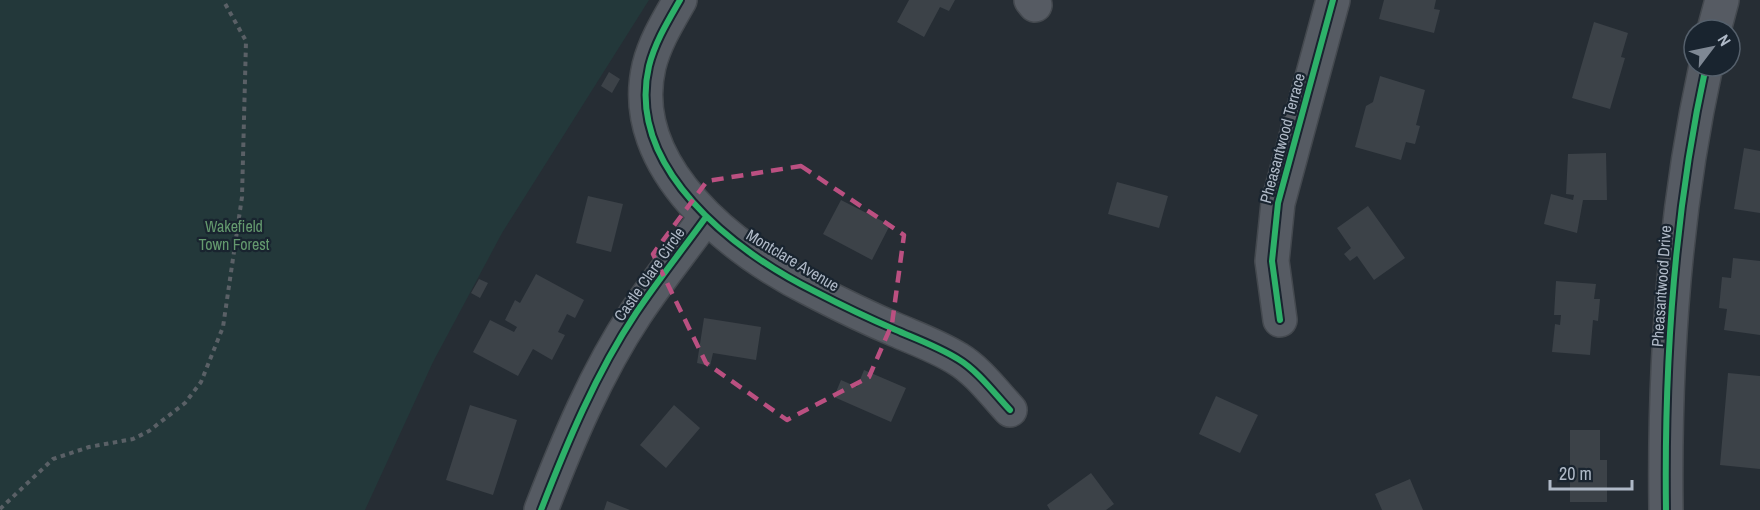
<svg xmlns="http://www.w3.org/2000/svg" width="1760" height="510" font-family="'Archivo Narrow',sans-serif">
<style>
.green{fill:#23383a}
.building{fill:#3c4248}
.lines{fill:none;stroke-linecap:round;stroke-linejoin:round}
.minor-casing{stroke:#44494f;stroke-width:36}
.path{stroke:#5a6066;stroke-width:4;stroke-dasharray:4.5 4.5;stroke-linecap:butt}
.minor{stroke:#565b63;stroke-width:33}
.cycleway-casing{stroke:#19242f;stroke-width:10}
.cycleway{stroke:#2db169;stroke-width:6}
.marked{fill:none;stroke:#bb5081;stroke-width:4.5;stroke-dasharray:12 8;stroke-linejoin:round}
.labels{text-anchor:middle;stroke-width:4.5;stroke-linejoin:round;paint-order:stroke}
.street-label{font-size:16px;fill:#afb9c7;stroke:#19242f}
.park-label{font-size:16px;fill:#64996e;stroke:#19242f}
</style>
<rect width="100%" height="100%" fill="#262d34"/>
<path class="green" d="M0,0H649L502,233L433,362L365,510H0Z"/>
<path class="building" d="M909,0H955L949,11L940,7L924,37L897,22Z
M1384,0H1436L1434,9L1440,10L1434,33L1379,19Z
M1594,22L1628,33L1621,57L1625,58L1610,109L1572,98Z
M609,72L620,79L612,93L601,86Z
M1380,76L1425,90L1416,125L1420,126L1415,144L1406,142L1401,160L1355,147L1366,106L1373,102Z
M1744,148L1760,151V213L1734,209Z
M1606,153L1607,200H1583L1577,233L1544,224L1551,194L1573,200L1574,195L1566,194L1568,154Z
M1117,182L1168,196L1159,228L1108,214Z
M588,196L623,204L611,252L576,243Z
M841,200L890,225L872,260L823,234Z
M1368,206L1405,258L1374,280L1357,256L1350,261L1344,254L1351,248L1337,228Z
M1733,258L1760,261V335L1724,330L1727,309L1719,308L1722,277L1731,278Z
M536,274L584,300L575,318L567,314L558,332L565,335L552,360L533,349L518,376L473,352L490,320L514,332L517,327L505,320L515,300L520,303Z
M479,279L488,283L480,298L471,293Z
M1556,281L1596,284L1594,299H1600L1598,321L1593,320L1590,355L1552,352L1555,324L1560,325L1561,315H1554Z
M704,318L761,327L756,360L713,353L710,366L697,363Z
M864,370L906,388L891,422L834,397L841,380L857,387Z
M1728,373L1760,376V469L1720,465Z
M1216,396L1258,415L1240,453L1199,434Z
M470,405L517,420L493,495L446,480Z
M674,405L700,428L666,468L640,445Z
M1570,430H1600V460H1607V502H1570Z
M1091,473L1114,504L1106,510H1050L1047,505Z
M1410,479L1423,510H1382L1375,494Z
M607,501L630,510H604Z"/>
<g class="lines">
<defs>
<path id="minor" d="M680,0C668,21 655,42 649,66C625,168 735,252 814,291C841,305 868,318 896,330C917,339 939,347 958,359C978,371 994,393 1010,410
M1031,0L1035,5
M1714,30L1722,0
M1280,320L1272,261L1278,203L1333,0
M541,510C567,443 596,373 636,313C658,280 683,249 706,217
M1666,510C1664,361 1674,212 1706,66"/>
</defs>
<use href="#minor" class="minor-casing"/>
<path class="path" d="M0,509L53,459L89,447L133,439L149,431L185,403L201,382L223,327L242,197L246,41L223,0"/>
<use href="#minor" class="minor"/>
<defs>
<path id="cycleway" d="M680,0C668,21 655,42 649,66C625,168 735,252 814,291C841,305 868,318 896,330C917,339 939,347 958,359C978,371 994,393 1010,410
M1280,320L1272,261L1278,203L1333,0
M541,510C567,443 596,373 636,313C658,280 683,249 706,217
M1666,510C1664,361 1674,212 1706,66"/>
</defs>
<use href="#cycleway" class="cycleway-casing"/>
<use href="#cycleway" class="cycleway"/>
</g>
<path class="marked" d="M801,166L904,235L892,324L869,377L787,420L706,363L653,254L707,181Z"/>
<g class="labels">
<g class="street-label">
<text transform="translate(1282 138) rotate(-75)" y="6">Pheasantwood Terrace</text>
<text transform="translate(793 260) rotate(31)" y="6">Montclare Avenue</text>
<text transform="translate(649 274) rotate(-55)" y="6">Castle Clare Circle</text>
<text transform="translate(1661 286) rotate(-86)" y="6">Pheasantwood Drive</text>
</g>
<g class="park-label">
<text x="234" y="232">Wakefield<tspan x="234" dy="18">Town Forest</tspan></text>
</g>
</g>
<g transform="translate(1712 48) rotate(58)"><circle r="28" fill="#19242f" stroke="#55606c" stroke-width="1.5"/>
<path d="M0-4.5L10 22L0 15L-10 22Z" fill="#7f8894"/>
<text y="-9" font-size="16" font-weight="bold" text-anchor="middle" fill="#afb9c7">N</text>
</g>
<path d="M1550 480v9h82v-9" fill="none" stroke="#afb9c7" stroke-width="3"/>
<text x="1559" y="480" font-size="18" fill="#afb9c7" stroke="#19242f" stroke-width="4.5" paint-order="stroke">20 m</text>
</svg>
